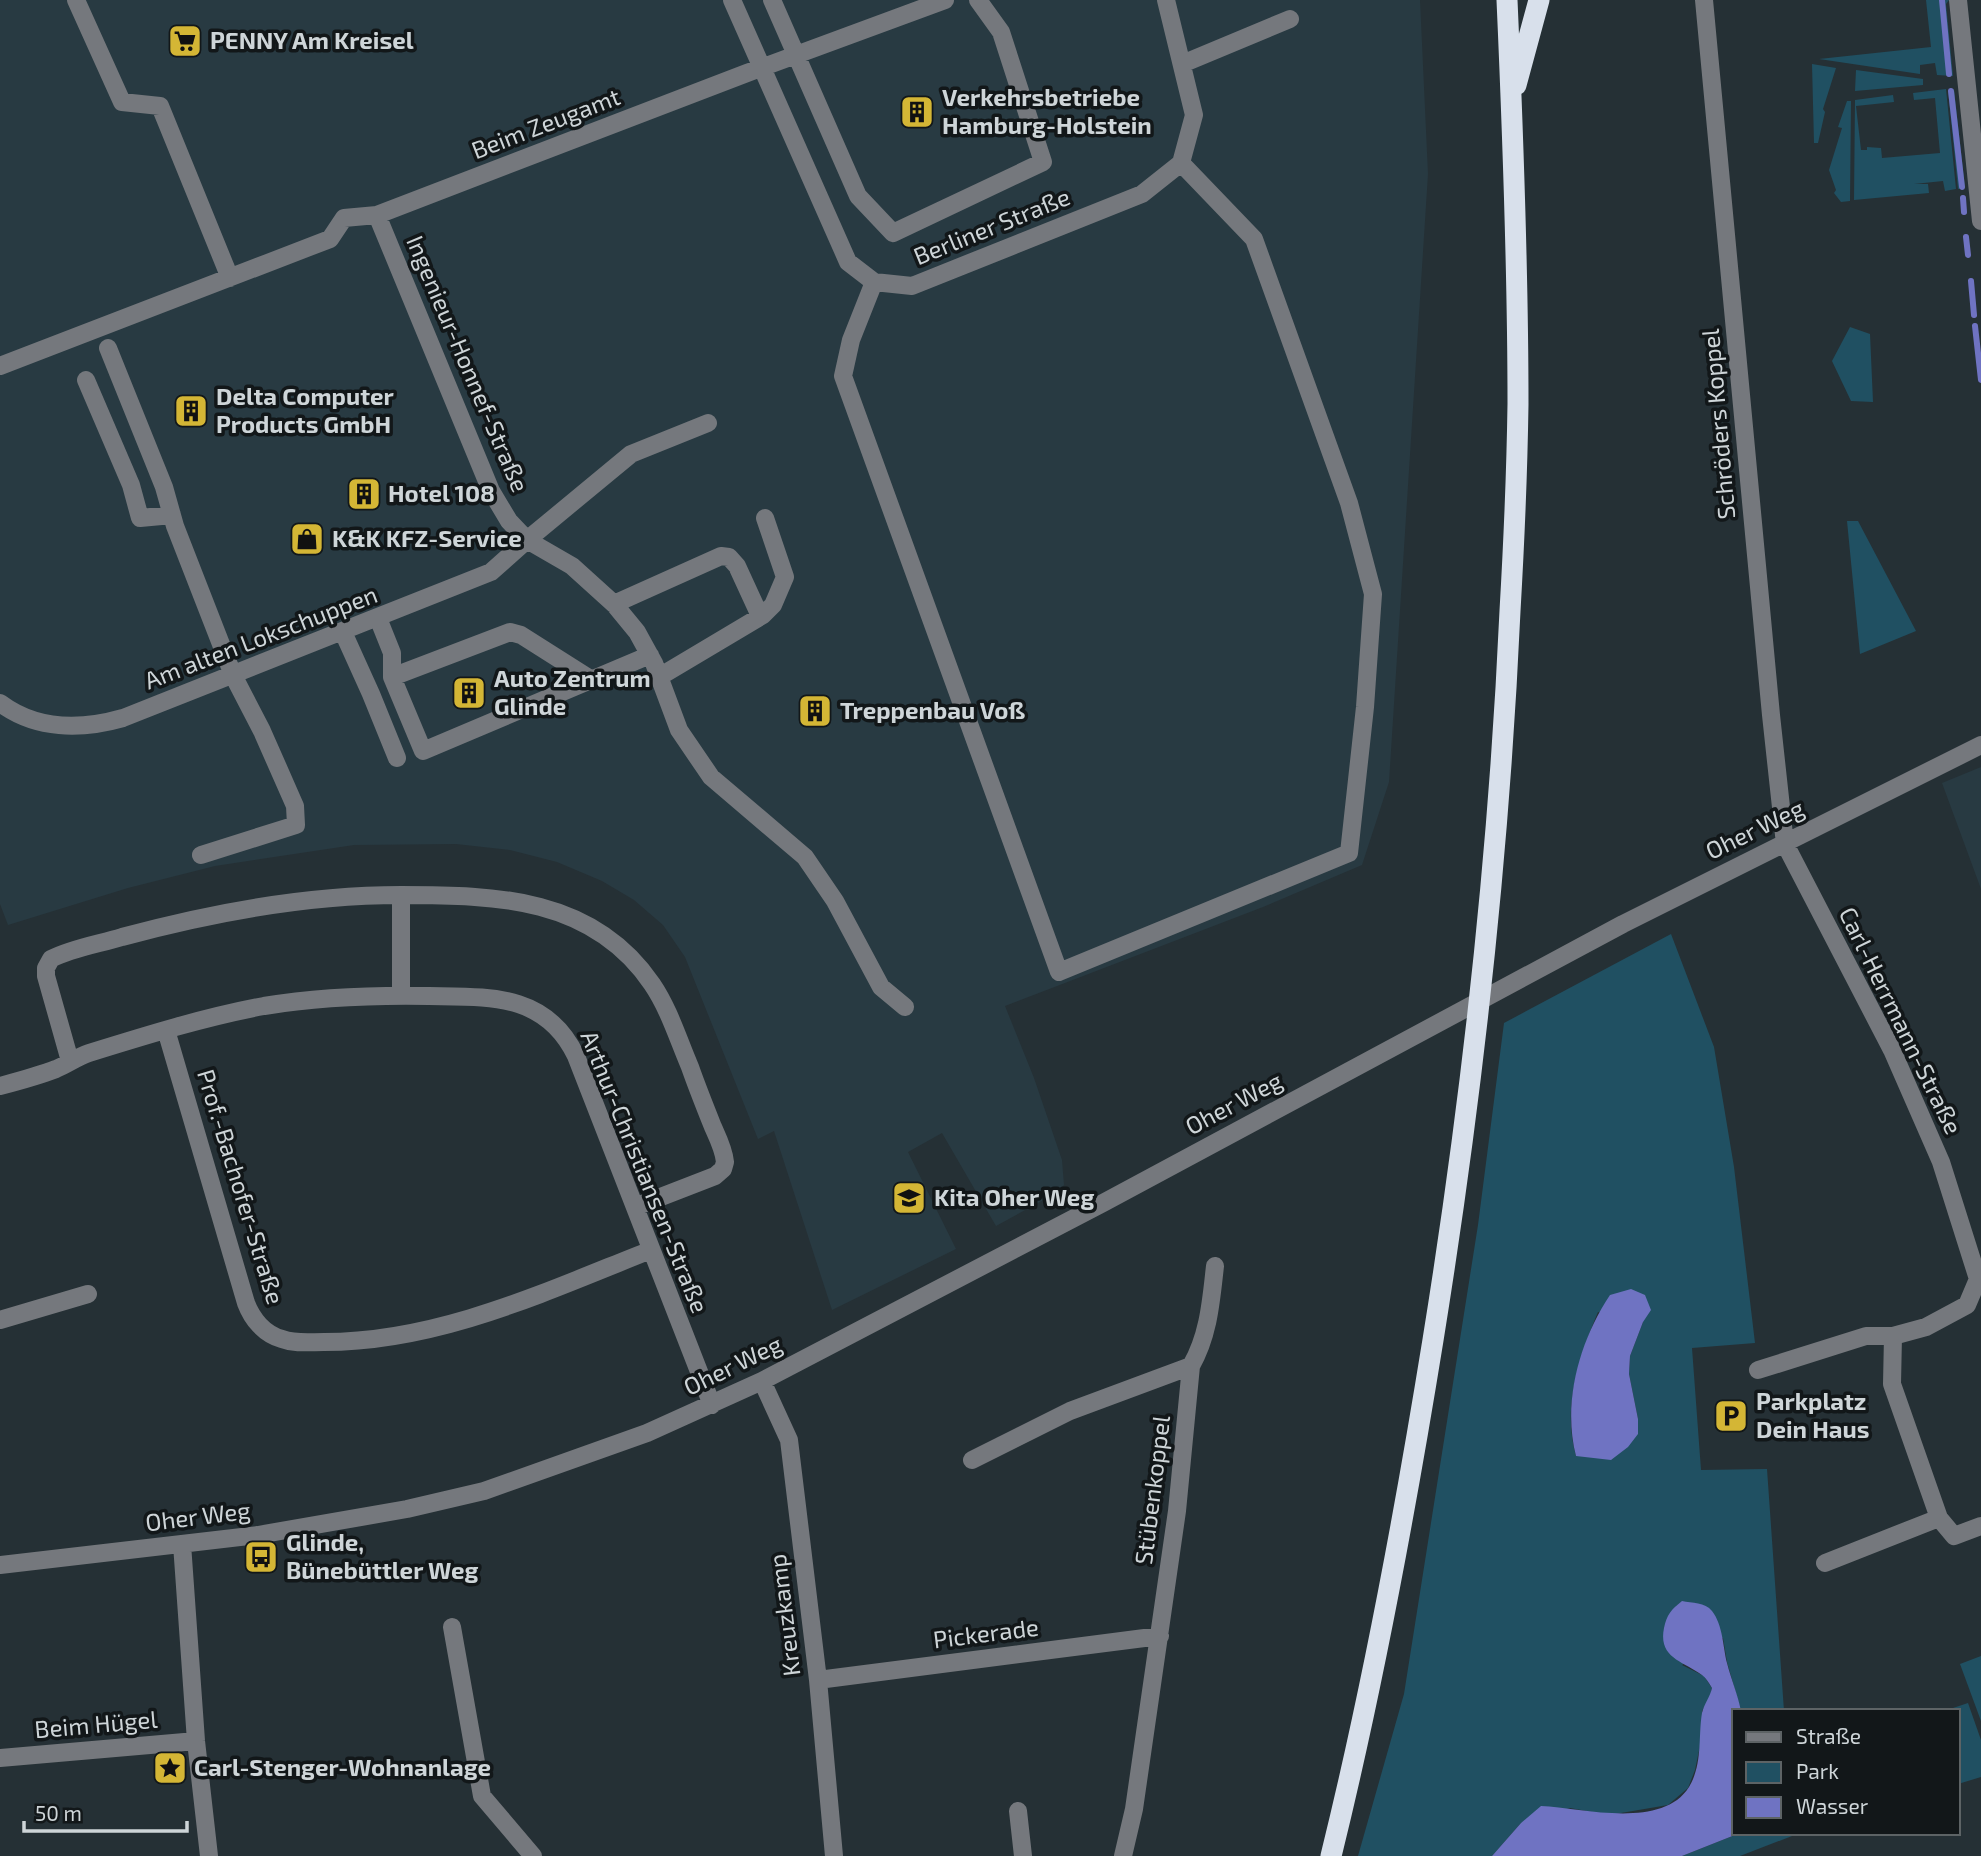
<svg xmlns="http://www.w3.org/2000/svg" width="1981" height="1856" font-family="'Exo 2',sans-serif">
<style>
.built{fill:#283a42}
.green{fill:#205062;fill-rule:evenodd}
.water{fill:#6f73c2}
.lines{fill:none;stroke-linecap:round;stroke-linejoin:round}
.stream{stroke:#6f73c2;stroke-width:6}
.minor{stroke:#75787d;stroke-width:18}
.highway{stroke:#d8e0eb;stroke-width:21}
.labels{text-anchor:middle;stroke-width:7;stroke-linejoin:round;paint-order:stroke}
.poi-label{font-size:24px;font-weight:bold;fill:#ced5d8;stroke:#121719;text-anchor:start}
.street-label{font-size:24px;fill:#ced5d8;stroke:#121719}
</style>
<rect width="100%" height="100%" fill="#253035"/>
<path class="built" d="M0,0H1420L1428,174L1389,782L1362,865L1263,907L1005,1006L1034,1078L1062,1160L1064,1185L1056,1193L996,1226L942,1133L908,1152L956,1249L832,1310L774,1131L758,1139L685,957L663,925L634,900L602,881L557,862L510,850L456,844L354,845L215,866L128,888L8,925L0,904Z
M1981,767V889L1942,783Z"/>
<path class="green" d="M1926,0H1949L1946,4L1953,76L1937,75L1935,63L1920,65V74L1819,59L1931,47Z
M1812,64L1836,68L1823,109L1825,112L1818,143H1814Z
M1856,70L1923,79V85L1855,91Z
M1946,89L1956,189L1945,191L1943,181L1914,184H1928L1929,193L1854,200L1855,100L1893,95L1894,102L1856,106L1861,150H1867V147L1881,148L1882,158L1940,153L1935,98L1914,100L1913,93Z
M1954,89L1965,188L1958,189L1948,90Z
M1847,101H1851L1850,201L1841,202L1834,193L1836,190L1829,170L1842,128L1838,127Z
M1850,327L1870,334L1873,402L1851,401L1832,361Z
M1847,521H1858L1916,631L1860,654Z
M1671,934L1714,1047L1734,1167L1755,1343L1692,1348L1701,1470L1767,1469L1784,1711H1741L1727,1662L1723,1638L1682,1665L1704,1676L1712,1688L1710,1697L1702,1711V1736L1695,1770L1688,1788L1668,1805L1609,1815L1570,1808L1521,1823L1492,1856H1358L1404,1694L1478,1225L1504,1023ZM1598,1312L1643,1322L1630,1356L1629,1374L1638,1419L1576,1456C1562,1408 1579,1357 1598,1312Z
M1981,1656V1721L1960,1664Z
M1968,1703L1981,1740V1777L1958,1784V1711H1944Z
M1740,1833H1792V1836L1740,1856H1682Z"/>
<path class="water" d="M1631,1289L1645,1295L1651,1310L1643,1322L1630,1356L1629,1374L1638,1419V1434L1628,1447L1611,1460L1576,1456C1562,1402 1580,1340 1610,1295Z
M1682,1601C1692,1603 1705,1602 1712,1611C1723,1625 1723,1647 1727,1663C1731,1679 1738,1695 1741,1711H1734V1833H1740L1682,1856H1492L1521,1823L1541,1806C1582,1808 1662,1830 1689,1787C1703,1764 1698,1737 1702,1713C1704,1704 1710,1697 1712,1688C1709,1683 1706,1678 1702,1675C1683,1661 1658,1658 1664,1628C1667,1614 1671,1610 1682,1601Z"/>
<g class="lines">
<path class="stream" d="M1942,0L1949,74
M1951,91L1962,187
M1963,198L1964,212
M1966,237L1968,255
M1971,281L1974,315
M1975,326L1981,380"/>
<path class="minor" d="M76,0L122,102L160,106L230,278
M732,0L848,262L874,282L912,286L1142,194L1181,163L1194,115L1166,0
M772,0L858,196L893,233L1043,162L1001,32L978,0
M1704,0L1771,715L1785,844L1892,1050L1941,1162L1978,1279L1967,1305L1926,1327L1893,1336H1866L1758,1370
M1958,0L1981,221
M1182,64L1290,19
M377,215L491,491L509,521L527,540L572,566L614,604L637,632L654,663L679,730L711,777L805,857L835,901L881,987L905,1007
M874,282L851,340L843,376L1059,972L1349,853L1365,707L1373,594L1349,503L1254,239L1181,163
M108,348L164,487L175,526L233,675L262,731L295,806L296,825L201,855
M0,366L330,239L344,218L377,215L747,73L945,0
M86,380L131,485L140,518L172,515
M614,604L721,556L729,557L737,566L760,616
M378,618L392,653V677L423,751L650,655
M343,632L371,694L397,758
M392,677L510,632L521,635L592,680
M659,677L763,615L773,605L785,577L765,518
M0,703C36,730 81,730 123,718L491,572L527,540L631,454L708,423
M401,895C496,895 593,897 652,984C669,1009 678,1039 690,1067C697,1087 705,1107 713,1127C718,1138 724,1150 725,1162L723,1169L715,1176L635,1207
M166,1030L246,1303C252,1319 264,1334 282,1339C295,1344 310,1342 324,1342C439,1342 547,1291 651,1250
M70,1061L46,976V968L51,959C72,948 99,944 122,937C214,912 306,895 401,895V995
M0,1086C19,1081 38,1076 56,1069C68,1064 77,1057 89,1053C147,1035 205,1017 264,1006C319,997 374,995 429,996C489,997 546,993 576,1056L712,1405
M0,1320L88,1294
M1893,1336L1892,1384L1939,1518L1954,1536L1981,1526
M762,1381L789,1440L818,1680L834,1856
M972,1460L1070,1411L1191,1366
M182,1544L196,1741L209,1856
M1825,1563L1939,1518
M0,1565L258,1535L407,1509L484,1491L647,1433L762,1381L1103,1203L1623,924L1981,745
M452,1627L482,1796L533,1856
M818,1680L1160,1636
M0,1758L196,1741
M1018,1811L1023,1856
M1123,1856L1134,1809L1177,1511L1191,1366C1209,1334 1211,1301 1215,1266"/>
<path class="highway" d="M1516,85L1539,0
M1331,1856C1373,1686 1405,1513 1433,1340C1472,1098 1499,855 1510,611C1514,542 1517,473 1518,404C1518,269 1513,135 1507,0"/>
</g>
<defs>
<symbol id="supermarket-square" viewBox="-11 -11 22 22"><rect x="-9" y="-9" width="18" height="18" rx="4" fill="#d4b635" stroke="#121719"/><path d="M-6-5.5h2.5l.6 2H6L4.5 2H-2.5L-4.4-4H-6ZM-1.5 3.2a1.3 1.3 0 1 0 .1 0ZM3 3.2a1.3 1.3 0 1 0 .1 0Z" fill="#111"/></symbol>
<symbol id="building-square" viewBox="-11 -11 22 22"><rect x="-9" y="-9" width="18" height="18" rx="4" fill="#d4b635" stroke="#121719"/><path d="M-4-6H4V6H1V3H-1V6H-4ZM-2.5-4.3h1.7v1.8h-1.7ZM.8-4.3h1.7v1.8H.8ZM-2.5-1h1.7V.8h-1.7ZM.8-1h1.7V.8H.8Z" fill="#111"/></symbol>
<symbol id="shop-square" viewBox="-11 -11 22 22"><rect x="-9" y="-9" width="18" height="18" rx="4" fill="#d4b635" stroke="#121719"/><path d="M-5-2.5h2.3a2.7 3.5 0 0 1 5.4 0H5L5.5 6h-11ZM-1.5-2.5h3a1.5 2.3 0 0 0-3 0Z" fill="#111"/></symbol>
<symbol id="school-square" viewBox="-11 -11 22 22"><rect x="-9" y="-9" width="18" height="18" rx="4" fill="#d4b635" stroke="#121719"/><path d="M0-5L7-2L0 1L-7-2ZM-4 1L0 2.5L4 1V4Q0 6-4 4Z" fill="#111"/></symbol>
<symbol id="parking-square" viewBox="-11 -11 22 22"><rect x="-9" y="-9" width="18" height="18" rx="4" fill="#d4b635" stroke="#121719"/><path d="M-3.5-5.5H1a3.5 3.5 0 0 1 0 7H-1V5.5H-3.5ZM-1-3.4V-.6H.8a1.4 1.4 0 0 0 0-2.8Z" fill="#111"/></symbol>
<symbol id="bus-square" viewBox="-11 -11 22 22"><rect x="-9" y="-9" width="18" height="18" rx="4" fill="#d4b635" stroke="#121719"/><path d="M-5-6H5V4H4V6H2V4H-2V6H-4V4H-5ZM-3.5-4V0h7V-4ZM-3.5 1.2v1.5H-2V1.2ZM2 1.2v1.5H3.5V1.2Z" fill="#111"/></symbol>
<symbol id="sight-square" viewBox="-11 -11 22 22"><rect x="-9" y="-9" width="18" height="18" rx="4" fill="#d4b635" stroke="#121719"/><path d="M0-6L1.8-2.2L6-1.7L2.9 1.2L3.7 5.4L0 3.3L-3.7 5.4L-2.9 1.2L-6-1.7L-1.8-2.2Z" fill="#111"/></symbol>
</defs>
<g fill-rule="evenodd">
<use href="#supermarket-square" x="166" y="22" width="38" height="38"/>
<use href="#building-square" x="898" y="93" width="38" height="38"/>
<use href="#building-square" x="172" y="392" width="38" height="38"/>
<use href="#building-square" x="345" y="475" width="38" height="38"/>
<use href="#shop-square" x="288" y="520" width="38" height="38"/>
<use href="#building-square" x="450" y="674" width="38" height="38"/>
<use href="#building-square" x="796" y="692" width="38" height="38"/>
<use href="#school-square" x="890" y="1179" width="38" height="38"/>
<use href="#parking-square" x="1712" y="1397" width="38" height="38"/>
<use href="#bus-square" x="242" y="1538" width="38" height="38"/>
<use href="#sight-square" x="151" y="1749" width="38" height="38"/>
</g>
<g class="labels">
<g class="poi-label">
<text x="210" y="49">PENNY Am Kreisel</text>
<text x="942" y="106">Verkehrsbetriebe<tspan x="942" dy="28">Hamburg-Holstein</tspan></text>
<text x="216" y="405">Delta Computer<tspan x="216" dy="28">Products GmbH</tspan></text>
<text x="388" y="502">Hotel 108</text>
<text x="332" y="547">K&amp;K KFZ-Service</text>
<text x="494" y="687">Auto Zentrum<tspan x="494" dy="28">Glinde</tspan></text>
<text x="840" y="719">Treppenbau Voß</text>
<text x="934" y="1206">Kita Oher Weg</text>
<text x="1756" y="1410">Parkplatz<tspan x="1756" dy="28">Dein Haus</tspan></text>
<text x="286" y="1551">Glinde,<tspan x="286" dy="28">Bünebüttler Weg</tspan></text>
<text x="194" y="1776">Carl-Stenger-Wohnanlage</text>
</g>
<g class="street-label">
<text transform="translate(546 124) rotate(-21)" y="8">Beim Zeugamt</text>
<text transform="translate(992 227) rotate(-22)" y="8">Berliner Straße</text>
<text transform="translate(467 364) rotate(67)" y="8">Ingenieur-Honnef-Straße</text>
<text transform="translate(1719 424) rotate(-95)" y="8">Schröders Koppel</text>
<text transform="translate(261 638) rotate(-21)" y="8">Am alten Lokschuppen</text>
<text transform="translate(1755 830) rotate(-26)" y="8">Oher Weg</text>
<text transform="translate(1900 1021) rotate(64)" y="8">Carl-Herrmann-Straße</text>
<text transform="translate(1234 1104) rotate(-28)" y="8">Oher Weg</text>
<text transform="translate(644 1172) rotate(68)" y="8">Arthur-Christiansen-Straße</text>
<text transform="translate(240 1187) rotate(73)" y="8">Prof.-Bachofer-Straße</text>
<text transform="translate(733 1366) rotate(-26)" y="8">Oher Weg</text>
<text transform="translate(1153 1490) rotate(-83)" y="8">Stübenkoppel</text>
<text transform="translate(198 1517) rotate(-7)" y="8">Oher Weg</text>
<text transform="translate(785 1615) rotate(-97)" y="8">Kreuzkamp</text>
<text transform="translate(986 1634) rotate(-7)" y="8">Pickerade</text>
<text transform="translate(96 1725) rotate(-5)" y="8">Beim Hügel</text>
</g>
</g>
<rect x="1732" y="1709" width="228" height="126" fill="#121719" stroke="#5d6365" stroke-width="2"/>
<rect x="1746" y="1732" width="35" height="10" fill="#75787d" stroke="#5d6365" stroke-width="2"/>
<text x="1796" y="1744" font-size="21" fill="#ced5d8">Straße</text>
<rect x="1746" y="1762" width="35" height="21" fill="#205062" stroke="#5d6365" stroke-width="2"/>
<text x="1796" y="1779" font-size="21" fill="#ced5d8">Park</text>
<rect x="1746" y="1797" width="35" height="21" fill="#6f73c2" stroke="#5d6365" stroke-width="2"/>
<text x="1796" y="1814" font-size="21" fill="#ced5d8">Wasser</text>
<path d="M24 1821v10h163v-10" fill="none" stroke="#ced5d8" stroke-width="3.5"/>
<text x="35" y="1821" font-size="21" fill="#ced5d8" stroke="#121719" stroke-width="5" paint-order="stroke">50 m</text>
</svg>
